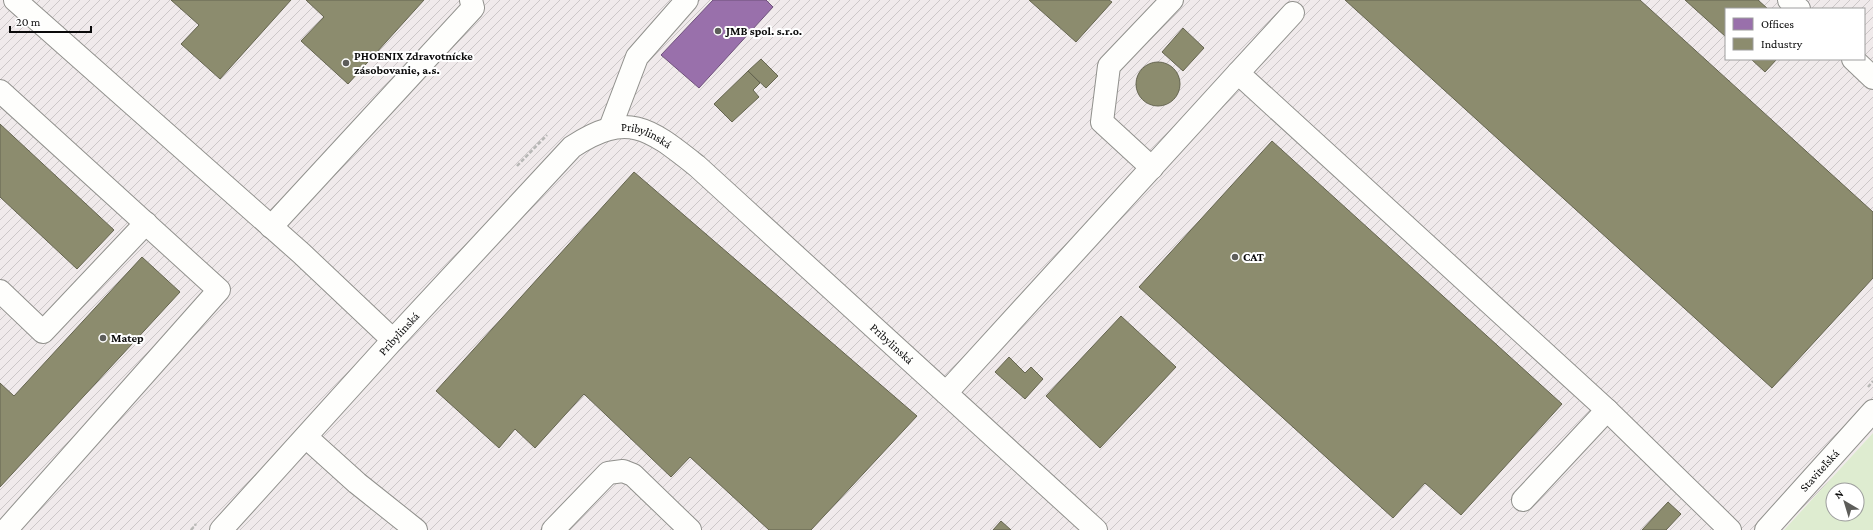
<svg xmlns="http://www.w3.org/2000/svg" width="1873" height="530" font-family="'Crimson Pro',serif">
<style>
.industrial{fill:url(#industrial-furrows);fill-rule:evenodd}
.park{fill:#deecd0;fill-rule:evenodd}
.offices{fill:#9970ab;stroke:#6e517b}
.industry{fill:#8c8c6e;stroke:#656550}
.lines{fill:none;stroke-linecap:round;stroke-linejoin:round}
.minor-casing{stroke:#91918d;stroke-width:24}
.path{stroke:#b7b7b5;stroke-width:2.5;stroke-dasharray:4 2;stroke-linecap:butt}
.minor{stroke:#fefefc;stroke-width:22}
.poi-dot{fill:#5d5d5a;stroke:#fff;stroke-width:1.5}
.labels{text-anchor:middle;stroke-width:4;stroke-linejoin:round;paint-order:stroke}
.poi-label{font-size:12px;font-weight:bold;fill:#0a0a0a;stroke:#fff;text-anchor:start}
.street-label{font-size:12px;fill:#0a0a0a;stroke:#fff}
</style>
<defs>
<pattern id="industrial-furrows" width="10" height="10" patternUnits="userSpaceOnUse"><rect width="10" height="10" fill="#f0eaeb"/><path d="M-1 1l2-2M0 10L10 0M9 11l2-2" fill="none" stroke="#ccc7c8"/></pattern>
</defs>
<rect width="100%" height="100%" fill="#f8f8ee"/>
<path class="industrial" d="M0,0H1873V433L1784,530H0ZM1726,9H1864V59H1726Z"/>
<path class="park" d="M1873,433V530H1784ZM1833,490H1857V514H1833Z"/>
<path class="offices" d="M713,0H766L773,7L699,88L661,55Z"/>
<path class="industry" d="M171,0H291L220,79L181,44L199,25Z
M306,0H424L348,84L301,41L324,17Z
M1029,0H1109L1112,2L1076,42Z
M1345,0H1640L1873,212V278L1772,388Z
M1685,0H1758L1768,9H1726V37Z
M1183,28L1204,48L1183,71L1162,52Z
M761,59L778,76L766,88L748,71Z
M1751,59H1777L1765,72Z
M1136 84a22 22 0 1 1 44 0a22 22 0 1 1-44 0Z
M748,71L760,83L753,90L759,97L732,122L714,104Z
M0,124L114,230L77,269L0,197Z
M1272,141L1562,404L1461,515L1425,483L1393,518L1139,287Z
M634,172L917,416L811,530H769L690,457L671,477L584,394L535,448L515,429L499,448L436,391Z
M142,257L180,292L0,487V383L14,396Z
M1121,316L1176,367L1100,448L1046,396Z
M1009,357L1025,373L1031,367L1043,379L1025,399L995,372Z
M1668,502L1681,514L1666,530H1642Z
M1001,521L1011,530H993Z"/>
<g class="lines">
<defs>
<g id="minor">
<path d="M15,0L301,253L393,340"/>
<path d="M1789,0L1799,9"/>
<path d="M1293,13L1238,73L1607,410L1730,530"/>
<path d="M1853,59L1873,78"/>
<path d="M0,91L219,290L6,530"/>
<path d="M610,128L637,57L687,0"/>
<path d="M1152,168L1102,122L1109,66L1172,0"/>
<path d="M271,227L473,8L471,0"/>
<path d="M0,291L43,332L146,223"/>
<path d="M946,393L1238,73"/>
<path d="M306,437L357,483L416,530"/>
<path d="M1523,500L1607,410"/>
<path id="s1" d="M221,530L393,340L572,147C628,110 650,129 697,166L1096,530"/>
<path d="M553,530L608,473L623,471L633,475L690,530"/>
<path id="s2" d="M1766,530L1873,411"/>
</g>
</defs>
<use href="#minor" class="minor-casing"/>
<path class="path" d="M517,166L547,135
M1868,387L1873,381
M191,530L196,524"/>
<use href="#minor" class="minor"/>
</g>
<g class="poi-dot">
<circle cx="718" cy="31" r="4"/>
<circle cx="346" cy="63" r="4"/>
<circle cx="1235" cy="257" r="4"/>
<circle cx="103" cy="338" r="4"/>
</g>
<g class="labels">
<g class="poi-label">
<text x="726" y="35">JMB spol. s.r.o.</text>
<text x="354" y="60">PHOENIX Zdravotnícke<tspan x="354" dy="14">zásobovanie, a.s.</tspan></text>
<text x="1243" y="261">CAT</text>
<text x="111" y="342">Matep</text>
</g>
<g class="street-label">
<text dy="4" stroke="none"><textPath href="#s1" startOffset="600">Pribylinská</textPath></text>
<text dy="4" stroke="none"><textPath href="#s1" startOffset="265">Pribylinská</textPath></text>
<text dy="4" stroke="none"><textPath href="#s1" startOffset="924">Pribylinská</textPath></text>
<text dy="4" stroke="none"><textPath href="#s2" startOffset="80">Staviteľská</textPath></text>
</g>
</g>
<rect x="1725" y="8" width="140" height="52" fill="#ffffff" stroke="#9d9d9d"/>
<rect x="1733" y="18" width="20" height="12" fill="#9970ab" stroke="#9d9d9d"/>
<text x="1761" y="28" font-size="12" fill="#0a0a0a">Offices</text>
<rect x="1733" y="38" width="20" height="12" fill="#8c8c6e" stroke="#9d9d9d"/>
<text x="1761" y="48" font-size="12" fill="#0a0a0a">Industry</text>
<g transform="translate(1845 502) rotate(322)"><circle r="19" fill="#ffffff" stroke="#9d9d9d"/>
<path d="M0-3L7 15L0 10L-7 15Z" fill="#5d5d5a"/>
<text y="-6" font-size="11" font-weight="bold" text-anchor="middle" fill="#0a0a0a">N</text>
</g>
<path d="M10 26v6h81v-6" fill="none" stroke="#0a0a0a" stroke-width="2"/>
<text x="16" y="26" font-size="12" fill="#0a0a0a" stroke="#ffffff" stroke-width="3" paint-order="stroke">20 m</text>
</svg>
